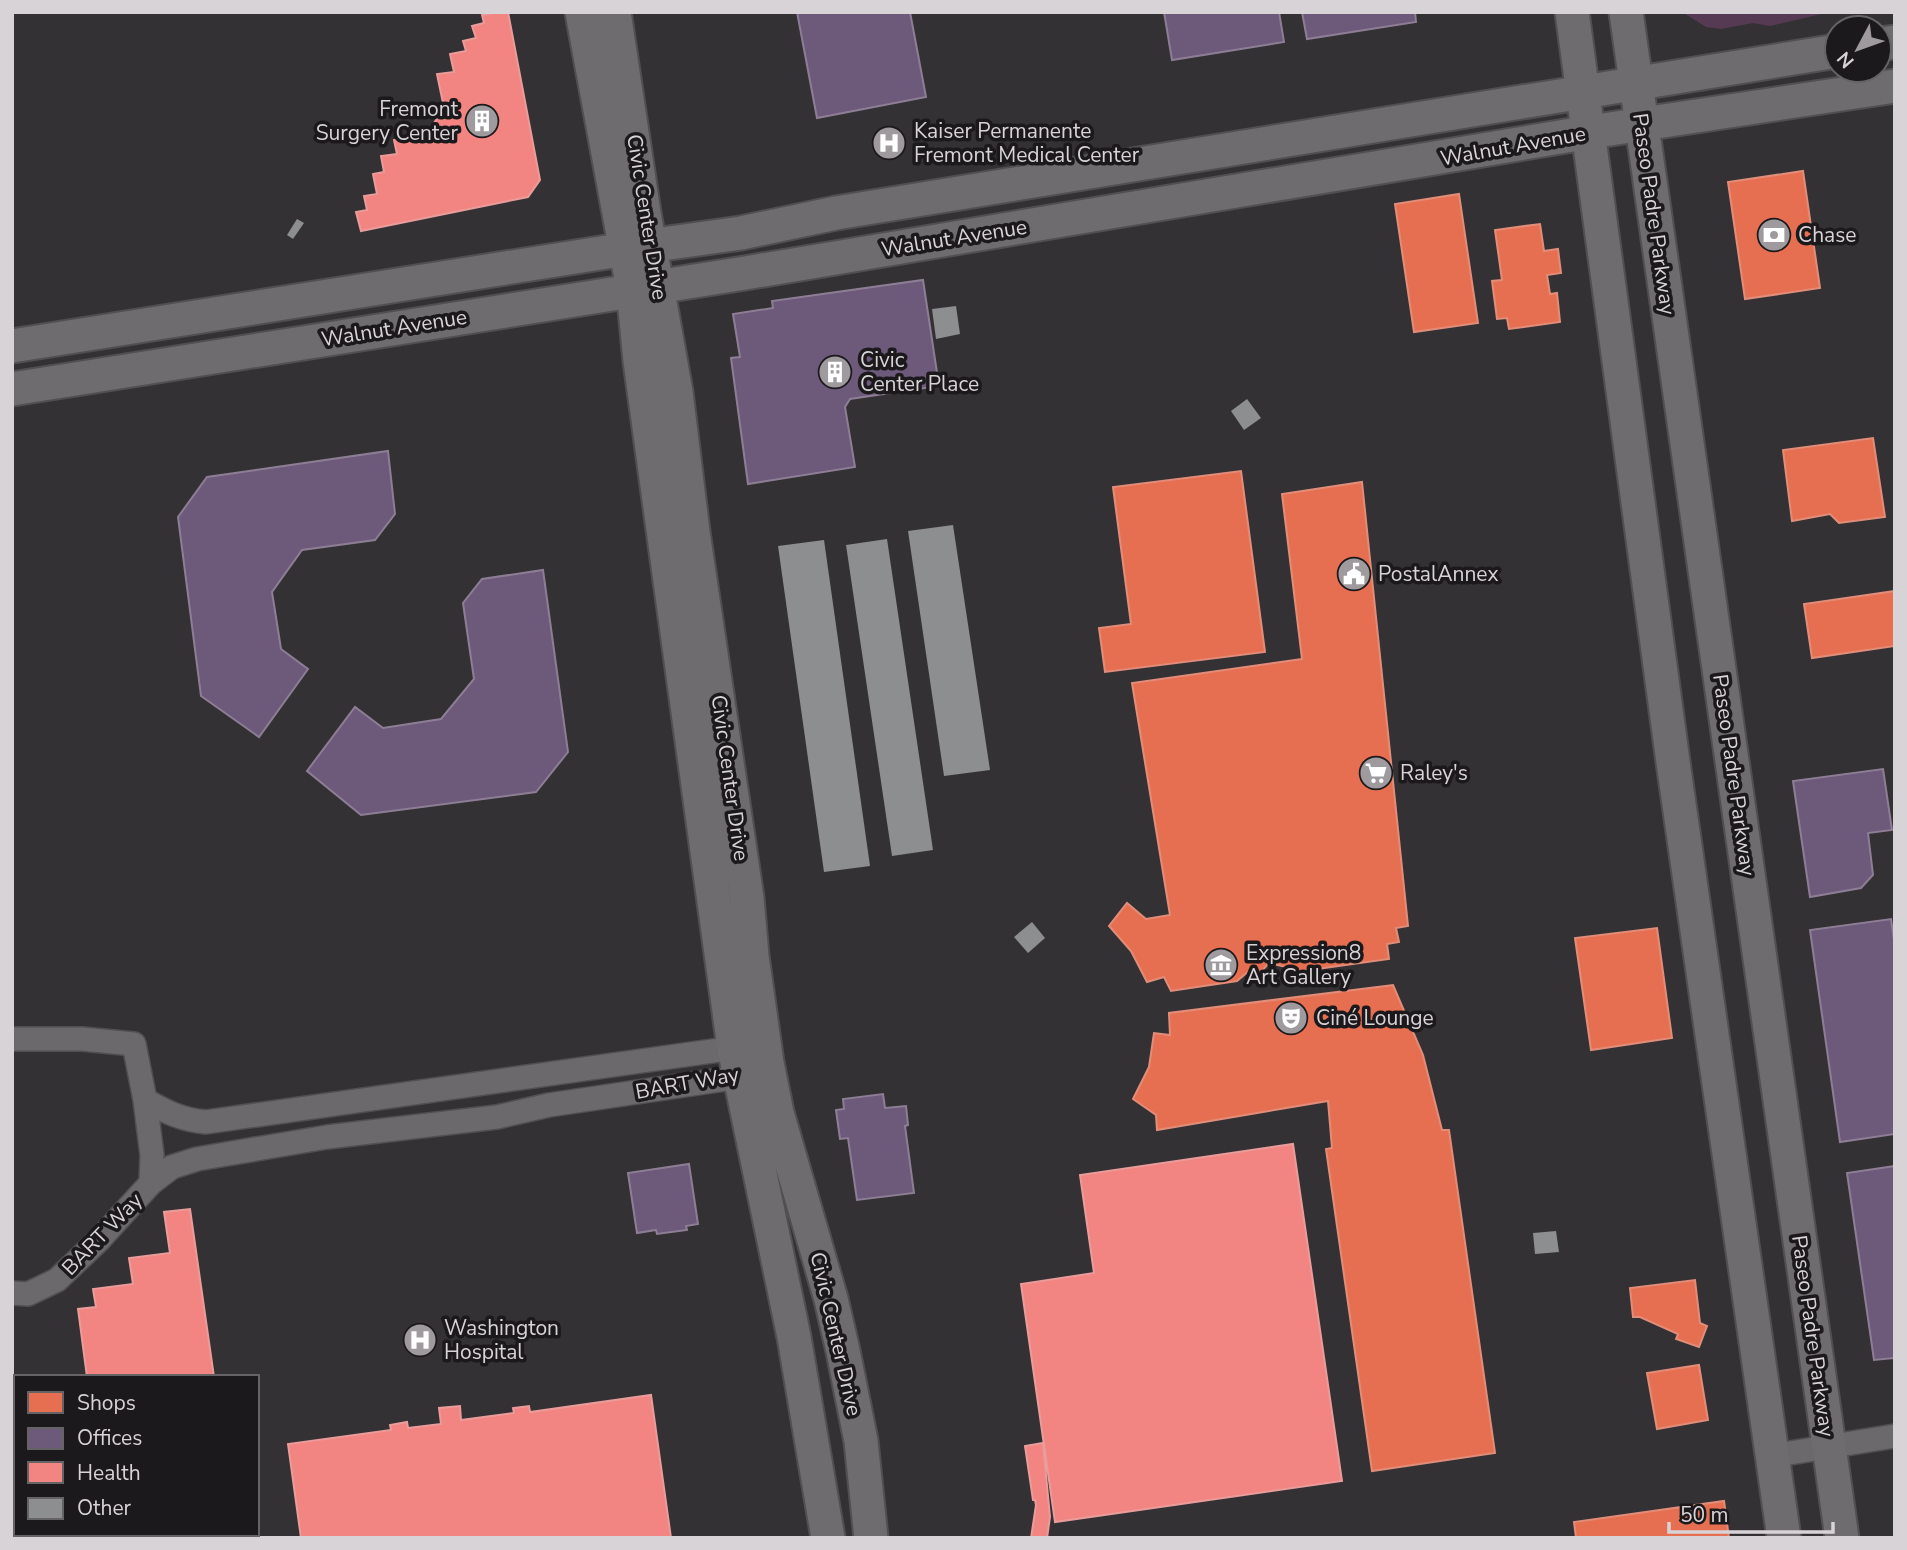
<svg xmlns="http://www.w3.org/2000/svg" width="1907" height="1550" font-family="'Nunito Sans',sans-serif">
<style>
.green{fill:#563953}
.shops{fill:#e76f51;stroke:#e28d79;stroke-width:2}
.offices{fill:#6d597a;stroke:#8d7e96;stroke-width:2}
.health{fill:#f28482;stroke:#ea9c9b;stroke-width:2}
.building{fill:#8d8e8f}
.lines{fill:none;stroke-linecap:round;stroke-linejoin:round}
.minor-casing{stroke:#514f50;stroke-width:26}
.secondary-casing{stroke:#514f50;stroke-width:37}
.minor{stroke:#6b696b;stroke-width:23}
.secondary{stroke:#6e6c6e;stroke-width:33}
.labels{text-anchor:middle;stroke-width:7;stroke-linejoin:round;paint-order:stroke}
.poi-label{font-size:21px;fill:#d7d3d6;stroke:#1b191b;text-anchor:start}
.street-label{font-size:21px;fill:#d7d3d6;stroke:#1b191b}
</style>
<rect width="100%" height="100%" fill="#343134"/>
<path class="green" d="M1682,12H1830L1770,26L1753,23L1721,29L1706,27Z"/>
<path class="shops" d="M1803,171L1820,288L1745,299L1728,182Z
M1459,194L1478,323L1414,332L1395,204Z
M1540,224L1544,251L1558,249L1561,273L1547,275L1550,294L1557,293L1560,322L1509,329L1507,318L1497,319L1492,281L1502,280L1495,230Z
M1873,438L1885,517L1839,523L1830,514L1792,521L1783,450Z
M1241,471L1265,652L1105,672L1099,628L1131,624L1113,487Z
M1362,482L1408,926L1396,928L1399,942L1387,944L1389,959L1303,971L1269,963L1260,973L1249,971L1237,981L1171,991L1164,977L1147,982L1131,951L1109,926L1127,903L1146,919L1170,915L1132,683L1302,659L1282,494Z
M1895,591V646L1812,658L1804,604Z
M1657,928L1672,1038L1591,1050L1575,938Z
M1393,985L1423,1055L1442,1130H1449L1495,1453L1372,1471L1326,1149L1332,1148L1328,1101L1157,1130L1156,1115L1133,1099L1149,1067L1154,1033L1170,1035L1169,1013Z
M1695,1280L1700,1323L1707,1326L1699,1347L1676,1339L1678,1334L1640,1317H1633L1630,1288Z
M1699,1365L1708,1420L1657,1429L1647,1373Z
M1724,1501L1729,1538H1576L1574,1522Z"/>
<path class="offices" d="M797,12H910L926,97L817,118Z
M1164,12H1279L1284,42L1172,60Z
M1302,12H1415L1416,22L1307,39Z
M923,280L939,386L850,399L845,407L855,467L748,484L731,358L740,357L733,314L773,308L772,301Z
M388,451L395,514L375,540L302,550L272,592L281,649L308,669L259,737L201,696L178,517L207,477Z
M543,570L568,752L536,792L361,815L307,771L355,707L383,728L441,719L474,679L463,603L482,579Z
M1883,769L1892,830L1868,833L1873,875L1861,888L1810,897L1793,781Z
M1891,919L1895,947V1134L1840,1142L1810,930Z
M883,1094L885,1108L906,1106L908,1125L905,1126L914,1193L857,1200L848,1138L840,1139L836,1110L844,1109L843,1099Z
M689,1164L698,1224L686,1226L687,1230L657,1234L656,1230L637,1233L628,1173Z
M1895,1166V1365L1894,1358L1874,1360L1847,1173Z"/>
<path class="health" d="M499,12H508L540,180L528,197L361,231L356,212L367,210L364,196L377,194L373,174L384,172L381,156L397,154L394,140L426,135L444,108L437,74L454,72L450,54L466,51L463,41L476,38L472,26L484,23L482,15Z
M1293,1144L1342,1481L1055,1522L1021,1284L1094,1273L1080,1175Z
M190,1209L214,1377H87L78,1309L96,1307L93,1289L133,1284L129,1258L170,1253L164,1212Z
M651,1395L671,1538H301L288,1444L391,1430L390,1425L407,1422L408,1428L441,1424L439,1408L460,1406L461,1420L514,1413L513,1408L529,1406L530,1412Z
M1043,1443L1050,1517L1047,1538H1031L1036,1505L1035,1500H1033L1025,1446Z
M109,1534H181L156,1538H110Z"/>
<path class="building" d="M297,219L304,223L293,239L287,235Z
M956,306L960,334L936,339L932,309Z
M1247,399L1261,418L1244,430L1231,411Z
M953,525L990,770L944,776L908,531Z
M887,539L933,850L892,856L846,545Z
M824,540L870,866L824,872L778,546Z
M1032,922L1045,938L1028,953L1014,937Z
M1556,1231L1559,1252L1535,1254L1533,1233Z"/>
<g class="lines">
<defs>
<path id="minor" d="M12,1039H82L134,1044L145,1100C166,1112 182,1120 206,1122L734,1048L746,1054
M145,1100L152,1155L151,1183
M12,1293L28,1294L57,1280L99,1240L151,1183L172,1167L197,1159L327,1137L497,1117L549,1105L739,1077L752,1071
M1771,1456L1895,1436"/>
<path id="secondary" d="M582,12L633,289L640,361L734,1048L794,1337L828,1538
M614,12L644,213L676,392L693,532L747,898L752,956L767,1063L777,1113L831,1299L843,1351L861,1441L871,1538
M1572,12L1673,762L1784,1538
M1626,12L1842,1538
M1879,44L1895,42
M12,346L626,249L741,233L836,213L1837,51
M12,389L745,273L1590,132L1895,86"/>
</defs>
<use href="#minor" class="minor-casing"/>
<use href="#secondary" class="secondary-casing"/>
<use href="#minor" class="minor"/>
<use href="#secondary" class="secondary"/>
</g>
<defs>
<symbol id="building-disc" viewBox="-11 -11 22 22"><circle r="9.5" fill="#9e9a9d" stroke="#1b191b"/><path d="M-4-6H4V6H1V3H-1V6H-4ZM-2.5-4.3h1.7v1.8h-1.7ZM.8-4.3h1.7v1.8H.8ZM-2.5-1h1.7V.8h-1.7ZM.8-1h1.7V.8H.8Z" fill="#fff"/></symbol>
<symbol id="hospital-disc" viewBox="-11 -11 22 22"><circle r="9.5" fill="#9e9a9d" stroke="#1b191b"/><path d="M-5-5h3v3.5h4V-5h3V5h-3V1.5h-4V5h-3Z" fill="#fff"/></symbol>
<symbol id="bank-disc" viewBox="-11 -11 22 22"><circle r="9.5" fill="#9e9a9d" stroke="#1b191b"/><path d="M-6-4H6V4H-6ZM0-2.3a2.3 2.3 0 1 0 0 4.6a2.3 2.3 0 1 0 0-4.6Z" fill="#fff"/></symbol>
<symbol id="civic-disc" viewBox="-11 -11 22 22"><circle r="9.5" fill="#9e9a9d" stroke="#1b191b"/><path d="M-.6-6.5H3V-4.5H.6V-3L4-1V1h2V6H-6V1h2V-1L-.6-3ZM-1.2 2.5V6h2.4V2.5Z" fill="#fff"/></symbol>
<symbol id="supermarket-disc" viewBox="-11 -11 22 22"><circle r="9.5" fill="#9e9a9d" stroke="#1b191b"/><path d="M-6-5.5h2.5l.6 2H6L4.5 2H-2.5L-4.4-4H-6ZM-1.5 3.2a1.3 1.3 0 1 0 .1 0ZM3 3.2a1.3 1.3 0 1 0 .1 0Z" fill="#fff"/></symbol>
<symbol id="museum-disc" viewBox="-11 -11 22 22"><circle r="9.5" fill="#9e9a9d" stroke="#1b191b"/><path d="M0-6L6-3V-2H-6V-3ZM-5-1h2V3h-2ZM-1-1h2V3h-2ZM3-1h2V3H3ZM-6 4H6V6H-6Z" fill="#fff"/></symbol>
<symbol id="theatre-disc" viewBox="-11 -11 22 22"><circle r="9.5" fill="#9e9a9d" stroke="#1b191b"/><path d="M-5-5.5Q0-4 5-5.5V0Q5 5 0 6Q-5 5-5 0ZM-3.3-2.5H-1v1.5H-3.3ZM1-2.5H3.3v1.5H1ZM-2.8 1Q0 5.5 2.8 1Z" fill="#fff"/></symbol>
</defs>
<g fill-rule="evenodd">
<use href="#building-disc" x="463" y="102" width="38" height="38"/>
<use href="#hospital-disc" x="870" y="124" width="38" height="38"/>
<use href="#bank-disc" x="1755" y="216" width="38" height="38"/>
<use href="#building-disc" x="816" y="353" width="38" height="38"/>
<use href="#civic-disc" x="1335" y="555" width="38" height="38"/>
<use href="#supermarket-disc" x="1357" y="754" width="38" height="38"/>
<use href="#museum-disc" x="1202" y="946" width="38" height="38"/>
<use href="#theatre-disc" x="1272" y="999" width="38" height="38"/>
<use href="#hospital-disc" x="401" y="1321" width="38" height="38"/>
</g>
<g class="labels">
<g class="poi-label">
<text x="458" y="116" text-anchor="end">Fremont<tspan x="458" dy="24">Surgery Center</tspan></text>
<text x="914" y="138">Kaiser Permanente<tspan x="914" dy="24">Fremont Medical Center</tspan></text>
<text x="1798" y="242">Chase</text>
<text x="860" y="367">Civic<tspan x="860" dy="24">Center Place</tspan></text>
<text x="1378" y="581">PostalAnnex</text>
<text x="1400" y="780">Raley's</text>
<text x="1246" y="960">Expression8<tspan x="1246" dy="24">Art Gallery</tspan></text>
<text x="1316" y="1025">Ciné Lounge</text>
<text x="444" y="1335">Washington<tspan x="444" dy="24">Hospital</tspan></text>
</g>
<g class="street-label">
<text transform="translate(1513 146) rotate(-10)" y="7">Walnut Avenue</text>
<text transform="translate(1654 214) rotate(82)" y="7">Paseo Padre Parkway</text>
<text transform="translate(647 217) rotate(81)" y="7">Civic Center Drive</text>
<text transform="translate(954 238) rotate(-9)" y="7">Walnut Avenue</text>
<text transform="translate(394 328) rotate(-9)" y="7">Walnut Avenue</text>
<text transform="translate(1734 775) rotate(82)" y="7">Paseo Padre Parkway</text>
<text transform="translate(730 778) rotate(82)" y="7">Civic Center Drive</text>
<text transform="translate(687 1083) rotate(-10)" y="7">BART Way</text>
<text transform="translate(102 1234) rotate(-46)" y="7">BART Way</text>
<text transform="translate(836 1334) rotate(77)" y="7">Civic Center Drive</text>
<text transform="translate(1813 1336) rotate(82)" y="7">Paseo Padre Parkway</text>
</g>
</g>
<rect width="1907" height="1550" fill="none" stroke="#d7d3d6" stroke-width="28"/>
<rect x="14" y="1375" width="245" height="161" fill="#1b191b" stroke="#666366" stroke-width="2"/>
<rect x="28" y="1392" width="35" height="21" fill="#e76f51" stroke="#666366" stroke-width="2"/>
<text x="77" y="1410" font-size="21" fill="#d7d3d6">Shops</text>
<rect x="28" y="1428" width="35" height="21" fill="#6d597a" stroke="#666366" stroke-width="2"/>
<text x="77" y="1445" font-size="21" fill="#d7d3d6">Offices</text>
<rect x="28" y="1462" width="35" height="21" fill="#f28482" stroke="#666366" stroke-width="2"/>
<text x="77" y="1480" font-size="21" fill="#d7d3d6">Health</text>
<rect x="28" y="1498" width="35" height="21" fill="#8d8e8f" stroke="#666366" stroke-width="2"/>
<text x="77" y="1515" font-size="21" fill="#d7d3d6">Other</text>
<g transform="translate(1858 49) rotate(229)"><circle r="33" fill="#1b191b" stroke="#666366" stroke-width="2"/>
<path d="M0-5L12 26L0 18L-12 26Z" fill="#9e9a9d"/>
<text y="-10" font-size="19" font-weight="bold" text-anchor="middle" fill="#d7d3d6">N</text>
</g>
<path d="M1669 1522v10h164v-10" fill="none" stroke="#d7d3d6" stroke-width="3.5"/>
<text x="1680" y="1522" font-size="21" fill="#d7d3d6" stroke="#1b191b" stroke-width="5" paint-order="stroke">50 m</text>
</svg>
